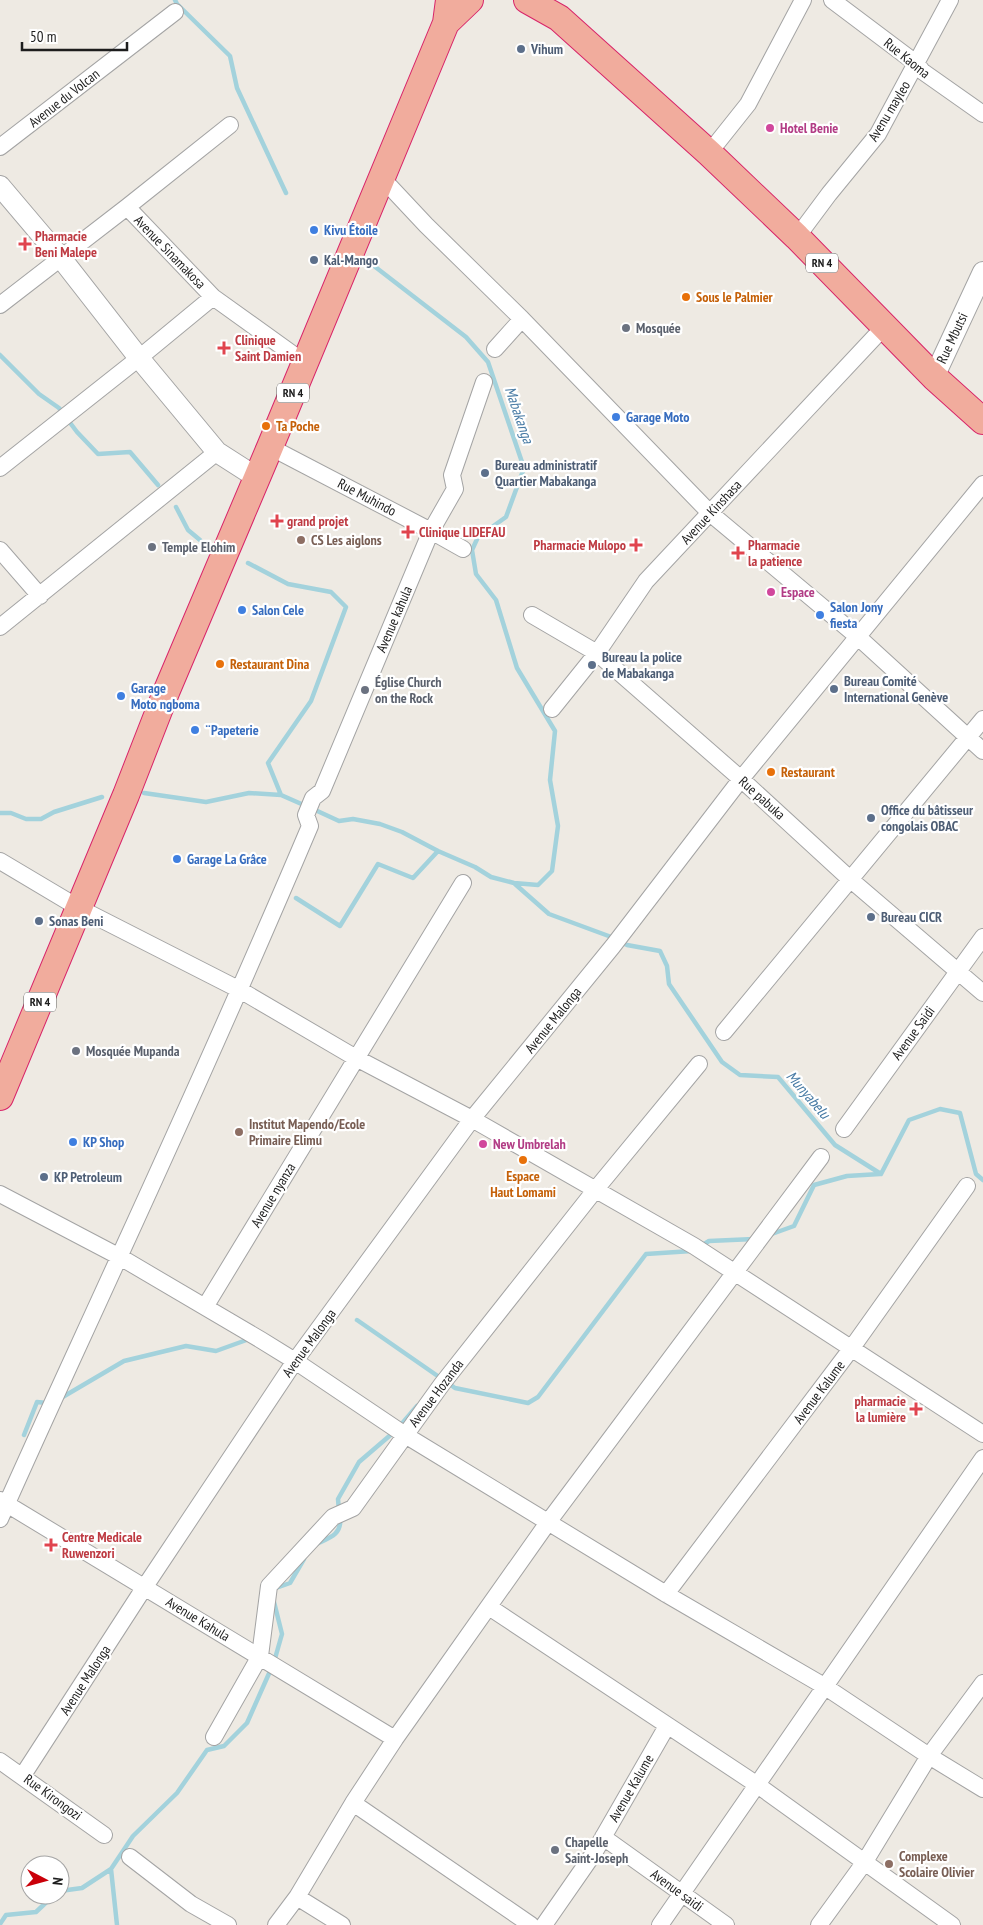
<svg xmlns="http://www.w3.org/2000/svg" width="983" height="1925" font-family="'PT Sans Narrow',sans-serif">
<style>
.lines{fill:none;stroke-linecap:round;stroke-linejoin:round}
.stream{stroke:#a3d2dc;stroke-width:4.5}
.minor-casing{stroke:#a4a4a4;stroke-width:18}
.tertiary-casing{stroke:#a4a4a4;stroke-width:22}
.trunk-casing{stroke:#d82469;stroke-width:28}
.minor{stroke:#fff;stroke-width:16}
.tertiary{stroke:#fff;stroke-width:20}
.trunk{stroke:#f1ac9d;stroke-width:26}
.service-dot{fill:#5c6f8a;stroke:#fff;stroke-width:2}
.hotel-dot{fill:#d1479c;stroke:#fff;stroke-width:2}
.shop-dot{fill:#3f7fe0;stroke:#fff;stroke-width:2}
.health-dot{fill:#e0444e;stroke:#fff;stroke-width:2}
.food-dot{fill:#e8710a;stroke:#fff;stroke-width:2}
.worship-dot{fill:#6b7280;stroke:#fff;stroke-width:2}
.education-dot{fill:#8d6e63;stroke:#fff;stroke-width:2}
.labels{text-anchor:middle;stroke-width:4.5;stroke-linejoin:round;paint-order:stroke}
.shield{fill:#fff;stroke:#616161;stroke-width:1}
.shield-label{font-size:12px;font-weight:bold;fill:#1d1d1d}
.service-label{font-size:14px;font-weight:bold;fill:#4e5e75;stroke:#fff;text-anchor:start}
.street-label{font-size:14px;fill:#1d1d1d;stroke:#fff}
.hotel-label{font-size:14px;font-weight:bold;fill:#b23c85;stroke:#fff;text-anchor:start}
.shop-label{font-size:14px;font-weight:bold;fill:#366cbe;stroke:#fff;text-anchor:start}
.health-label{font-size:14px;font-weight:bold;fill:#be3a42;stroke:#fff;text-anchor:start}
.food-label{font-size:14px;font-weight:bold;fill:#c56008;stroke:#fff;text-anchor:start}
.worship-label{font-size:14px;font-weight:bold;fill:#5b616d;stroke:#fff;text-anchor:start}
.education-label{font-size:14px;font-weight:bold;fill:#785e54;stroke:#fff;text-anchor:start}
.water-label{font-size:15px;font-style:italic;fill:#477aa4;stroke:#fff}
</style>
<rect width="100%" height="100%" fill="#eeeae3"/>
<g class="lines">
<path class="stream" d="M175,0L177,4L230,56L237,88L286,193
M0,355L39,394L59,408L63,413
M68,420L77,432L98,454L130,452L158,485
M176,507L188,530L200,540
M248,563L288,584L331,592L346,607L311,701L268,763L281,795
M144,793L206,802L249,793L281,795L306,806
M313,809L339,821L353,819L380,824L402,832L438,851L475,867L491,877L514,883L538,885L552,871L558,826L550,780L555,731L517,668L496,600L476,574L472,550L478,537L506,517L524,468L488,362L466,337L365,259
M0,813H11L26,819H41L54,812L102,797
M515,884L549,914L614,938
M296,898L340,926L378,864L413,878L438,851
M620,942L627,945L660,951L667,966L669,984L722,1062L740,1075L778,1077L835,1145L881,1174L909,1120L940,1109L960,1113L976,1174L983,1180
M769,1235L794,1226L814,1185L847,1176L880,1174
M701,1246L709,1241L754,1239
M357,1320L442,1379
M448,1383L455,1388L528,1403L538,1397L646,1254L692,1251
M61,1398L124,1361L186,1346L216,1351L252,1338
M399,1427L417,1406
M24,1435L37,1402L47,1403
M339,1511L338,1499L359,1462L394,1432
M316,1544C329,1538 342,1535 340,1518
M276,1588L290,1583L304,1559
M274,1602L282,1634L274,1662
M60,1891L82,1888L111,1869
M0,1924L6,1915L36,1912L54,1895
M117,1925L111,1869L133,1836L177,1793L207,1750L224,1746L247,1723L271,1669"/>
<defs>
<path id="minor" d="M832,0L917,64L922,71L983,114
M0,147L175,12
M709,153L748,104L803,0
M381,177L426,225L522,319L710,513L857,636L983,751
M127,207L213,297L305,363
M797,237L829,194L878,134L950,0
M0,305L127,207L230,125
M495,349L522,319
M270,447L431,531L463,549
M0,468L139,358L213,297
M0,550L40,596
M532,615L597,653L741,779L851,880L983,993
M0,627L217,452
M552,709L597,653L646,581L884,327
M0,861L79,908L240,990L356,1058L472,1119L694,1246L983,1434
M724,1032L983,719
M844,1129L983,937
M0,1194L120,1257L261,1340L295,1361L405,1435L666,1594L824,1686L929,1756L983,1789
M205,1307L463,883
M0,1500L395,1739
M0,1519C39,1431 80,1343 120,1255C185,1113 249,970 310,826L306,815L313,798L322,791L431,531L455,489L452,475L484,382
M666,1594L851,1349L967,1186
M489,1607L756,1784L952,1925
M214,1737L260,1656L269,1586L333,1517L353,1508L442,1384L596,1189L699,1064
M0,1761L104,1835
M23,1775L144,1588L295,1361L472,1119L613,946L741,779L983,484
M353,1803L531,1925
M603,1837L726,1925
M130,1857L191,1904L228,1925
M297,1897L342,1925
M276,1925L297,1897L353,1803L395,1739L549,1521L821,1157
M544,1925L594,1853L667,1726
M660,1925L983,1458
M819,1925L864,1863L929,1756L983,1683"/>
<path id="tertiary" d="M0,186L61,258L139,358L217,452L256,477
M934,377L983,272"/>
<path id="trunk" d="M527,0L559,18L709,153L797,237L934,377L983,421
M446,23L470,0
M0,1097L126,795L167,690L270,447L446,23L449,0"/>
</defs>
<use href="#minor" class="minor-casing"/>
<use href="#tertiary" class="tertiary-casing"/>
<use href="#trunk" class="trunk-casing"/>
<use href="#minor" class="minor"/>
<use href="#tertiary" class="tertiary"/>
<use href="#trunk" class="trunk"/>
</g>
<g class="service-dot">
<circle cx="521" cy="49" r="5"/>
<circle cx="314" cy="260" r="5"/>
<circle cx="485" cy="473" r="5"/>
<circle cx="592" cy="665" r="5"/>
<circle cx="834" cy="689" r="5"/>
<circle cx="871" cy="818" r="5"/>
<circle cx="871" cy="917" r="5"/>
<circle cx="39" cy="921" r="5"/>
<circle cx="44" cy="1177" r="5"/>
</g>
<g class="hotel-dot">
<circle cx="770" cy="128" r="5"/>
<circle cx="771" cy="592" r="5"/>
<circle cx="483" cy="1144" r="5"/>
</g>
<g class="shop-dot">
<circle cx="314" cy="230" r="5"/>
<circle cx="616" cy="417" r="5"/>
<circle cx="242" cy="610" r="5"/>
<circle cx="820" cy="615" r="5"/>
<circle cx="121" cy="696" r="5"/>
<circle cx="195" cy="730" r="5"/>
<circle cx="177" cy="859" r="5"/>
<circle cx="73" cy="1142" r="5"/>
</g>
<g class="health-dot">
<path d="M22.5 236.5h5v5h5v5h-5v5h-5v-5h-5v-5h5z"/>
<path d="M221.5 340.5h5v5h5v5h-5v5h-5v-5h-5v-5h5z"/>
<path d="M274.5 513.5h5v5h5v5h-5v5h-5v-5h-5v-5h5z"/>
<path d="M405.5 524.5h5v5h5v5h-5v5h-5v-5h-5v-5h5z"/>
<path d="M633.5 537.5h5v5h5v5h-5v5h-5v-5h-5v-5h5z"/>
<path d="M735.5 545.5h5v5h5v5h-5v5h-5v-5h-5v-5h5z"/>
<path d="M913.5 1401.5h5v5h5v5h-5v5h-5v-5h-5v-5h5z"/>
<path d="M48.5 1537.5h5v5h5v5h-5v5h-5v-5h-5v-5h5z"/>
</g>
<g class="food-dot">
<circle cx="686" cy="297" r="5"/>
<circle cx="266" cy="426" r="5"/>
<circle cx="220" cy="664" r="5"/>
<circle cx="771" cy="772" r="5"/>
<circle cx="523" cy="1160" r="5"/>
</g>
<g class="worship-dot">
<circle cx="626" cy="328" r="5"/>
<circle cx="152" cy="547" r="5"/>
<circle cx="365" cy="690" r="5"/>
<circle cx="76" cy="1051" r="5"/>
<circle cx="555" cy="1850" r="5"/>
</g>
<g class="education-dot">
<circle cx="301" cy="540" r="5"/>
<circle cx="239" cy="1132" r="5"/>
<circle cx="889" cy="1864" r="5"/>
</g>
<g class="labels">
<g class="shield">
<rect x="806" y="253.5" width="32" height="19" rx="4"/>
<rect x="277" y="383.5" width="32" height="19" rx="4"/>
<rect x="24" y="992.5" width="32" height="19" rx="4"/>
</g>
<g class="shield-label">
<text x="822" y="267">RN 4</text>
<text x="293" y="397">RN 4</text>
<text x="40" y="1006">RN 4</text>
</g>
<g class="service-label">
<text x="531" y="54">Vihum</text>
<text x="324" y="265">Kal-Mango</text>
<text x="495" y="470">Bureau administratif<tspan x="495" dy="16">Quartier Mabakanga</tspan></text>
<text x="602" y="662">Bureau la police<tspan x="602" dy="16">de Mabakanga</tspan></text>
<text x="844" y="686">Bureau Comité<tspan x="844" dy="16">International Genève</tspan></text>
<text x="881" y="815">Office du bâtisseur<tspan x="881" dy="16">congolais OBAC</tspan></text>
<text x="881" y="922">Bureau CICR</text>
<text x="49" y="926">Sonas Beni</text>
<text x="54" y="1182">KP Petroleum</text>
</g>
<g class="street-label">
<text transform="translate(907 58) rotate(39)" y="5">Rue Kaoma</text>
<text transform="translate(64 98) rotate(-38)" y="5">Avenue du Volcan</text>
<text transform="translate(889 111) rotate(-59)" y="5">Avenu mayleo</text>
<text transform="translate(170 252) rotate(46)" y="5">Avenue Sinamakosa</text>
<text transform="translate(952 338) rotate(-65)" y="5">Rue Mbutsi</text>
<text transform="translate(367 497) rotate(28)" y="5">Rue Muhindo</text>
<text transform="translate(711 512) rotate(-47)" y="5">Avenue Kinshasa</text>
<text transform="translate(394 619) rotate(-67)" y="5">Avenue kahula</text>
<text transform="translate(762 798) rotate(42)" y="5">Rue pabuka</text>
<text transform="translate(553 1020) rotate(-51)" y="5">Avenue Malonga</text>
<text transform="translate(913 1033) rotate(-54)" y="5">Avenue Saidi</text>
<text transform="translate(273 1195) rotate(-59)" y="5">Avenue nyanza</text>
<text transform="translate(309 1343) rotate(-54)" y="5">Avenue Malonga</text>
<text transform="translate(819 1392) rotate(-53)" y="5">Avenue Kalume</text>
<text transform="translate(436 1393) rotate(-53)" y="5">Avenue Hozanda</text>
<text transform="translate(198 1619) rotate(31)" y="5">Avenue Kahula</text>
<text transform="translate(85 1680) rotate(-57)" y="5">Avenue Malonga</text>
<text transform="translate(631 1788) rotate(-60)" y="5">Avenue Kalume</text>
<text transform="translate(53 1797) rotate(36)" y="5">Rue Kirongozi</text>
<text transform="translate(677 1890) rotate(36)" y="5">Avenue saidi</text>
</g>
<g class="hotel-label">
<text x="780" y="133">Hotel Benie</text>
<text x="781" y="597">Espace</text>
<text x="493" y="1149">New Umbrelah</text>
</g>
<g class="shop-label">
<text x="324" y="235">Kivu Étoile</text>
<text x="626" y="422">Garage Moto</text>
<text x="830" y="612">Salon Jony<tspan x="830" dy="16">fiesta</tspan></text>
<text x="252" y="615">Salon Cele</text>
<text x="131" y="693">Garage<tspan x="131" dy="16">Moto ngboma</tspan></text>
<text x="205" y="735">¨Papeterie</text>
<text x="187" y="864">Garage La Grâce</text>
<text x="83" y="1147">KP Shop</text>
</g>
<g class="health-label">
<text x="35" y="241">Pharmacie<tspan x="35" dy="16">Beni Malepe</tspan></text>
<text x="235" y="345">Clinique<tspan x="235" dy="16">Saint Damien</tspan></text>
<text x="287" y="526">grand projet</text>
<text x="419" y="537">Clinique LIDEFAU</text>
<text x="626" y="550" text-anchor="end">Pharmacie Mulopo</text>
<text x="748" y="550">Pharmacie<tspan x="748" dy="16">la patience</tspan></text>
<text x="906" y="1406" text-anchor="end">pharmacie<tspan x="906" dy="16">la lumière</tspan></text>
<text x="62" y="1542">Centre Medicale<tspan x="62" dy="16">Ruwenzori</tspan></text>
</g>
<g class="food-label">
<text x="696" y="302">Sous le Palmier</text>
<text x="276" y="431">Ta Poche</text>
<text x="230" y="669">Restaurant Dina</text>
<text x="781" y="777">Restaurant</text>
<text x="523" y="1181" text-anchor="middle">Espace<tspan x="523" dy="16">Haut Lomami</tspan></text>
</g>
<g class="worship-label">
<text x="636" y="333">Mosquée</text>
<text x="162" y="552">Temple Elohim</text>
<text x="375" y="687">Église Church<tspan x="375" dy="16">on the Rock</tspan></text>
<text x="86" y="1056">Mosquée Mupanda</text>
<text x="565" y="1847">Chapelle<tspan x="565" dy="16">Saint-Joseph</tspan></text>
</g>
<g class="education-label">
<text x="311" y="545">CS Les aiglons</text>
<text x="249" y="1129">Institut Mapendo/Ecole<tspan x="249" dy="16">Primaire Elimu</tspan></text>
<text x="899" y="1861">Complexe<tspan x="899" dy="16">Scolaire Olivier</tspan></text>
</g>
<g class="water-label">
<text transform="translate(519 415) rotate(71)" y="5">Mabakanga</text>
<text transform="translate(808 1095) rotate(49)" y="5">Munyabelu</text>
</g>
</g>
<g transform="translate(45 1880) rotate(96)"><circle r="24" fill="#ffffff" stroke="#a5a5a5"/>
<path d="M0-4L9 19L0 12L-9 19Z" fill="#ca0009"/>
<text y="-8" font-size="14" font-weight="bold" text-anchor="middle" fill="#1d1d1d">N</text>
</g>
<path d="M22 42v8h105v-8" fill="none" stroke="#1d1d1d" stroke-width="2.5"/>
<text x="30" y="42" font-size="15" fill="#1d1d1d" stroke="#ffffff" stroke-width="4" paint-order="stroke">50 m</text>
</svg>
